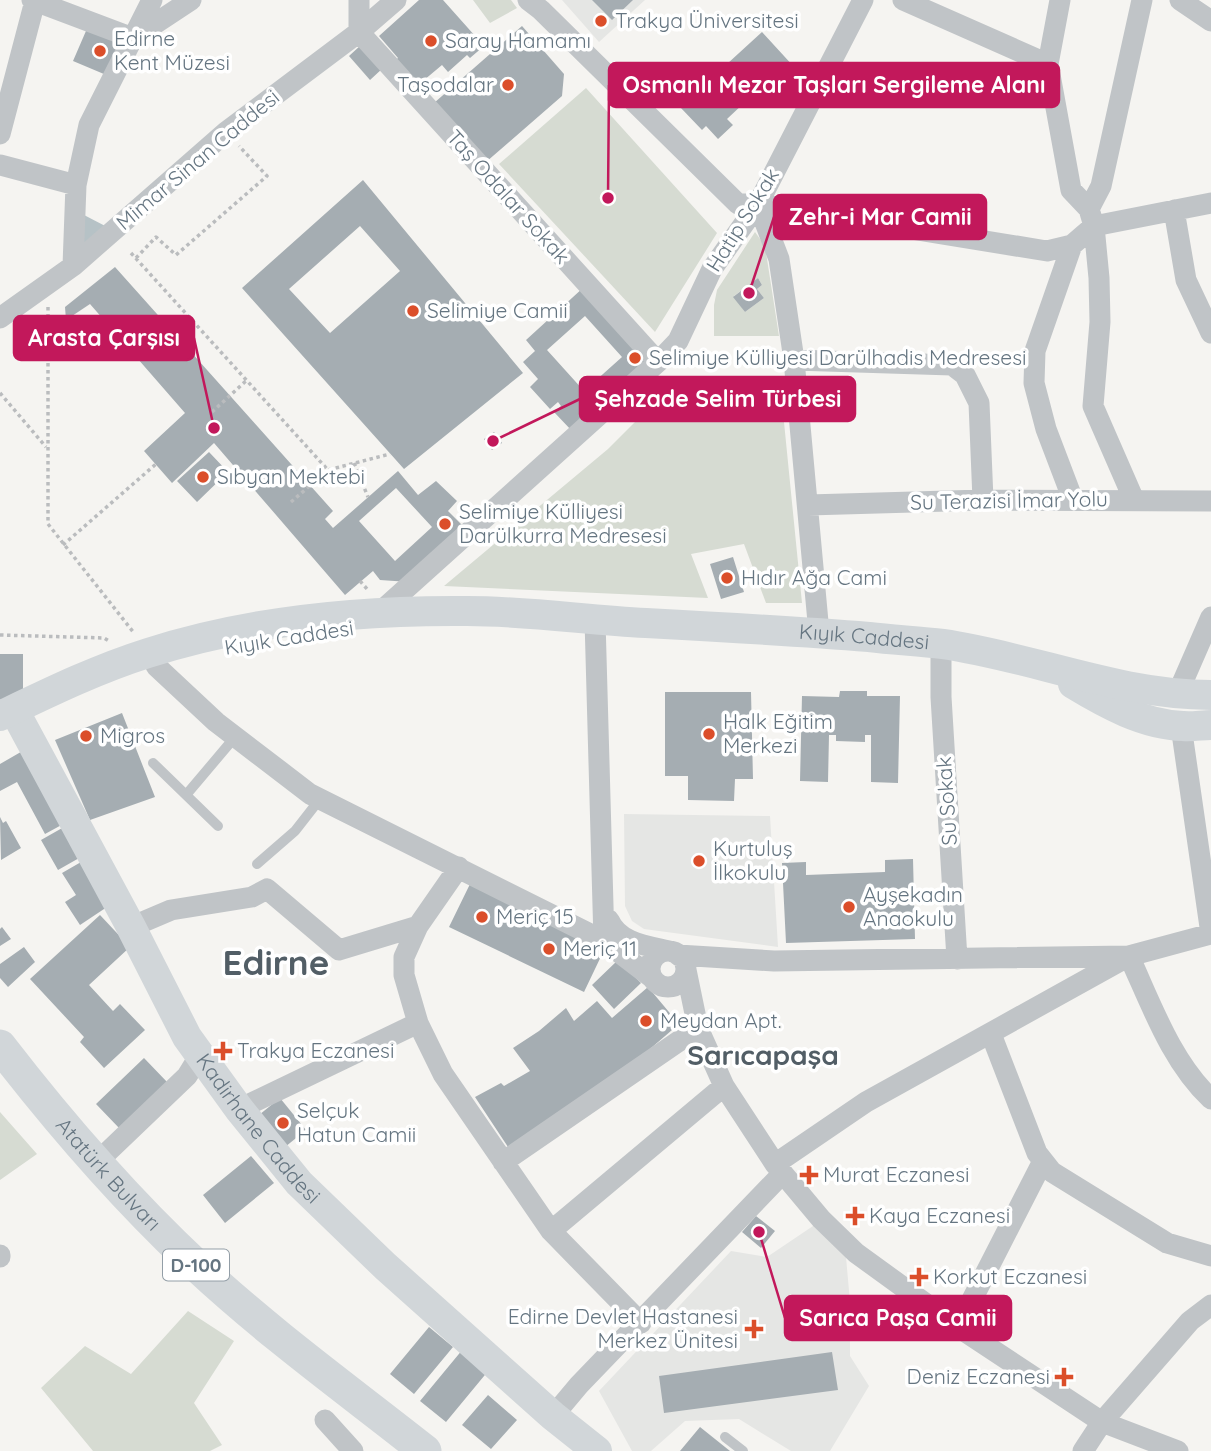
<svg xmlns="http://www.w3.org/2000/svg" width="1211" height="1451" font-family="Quicksand,sans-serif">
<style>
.built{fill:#e5e6e4}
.green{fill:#d6dbd2;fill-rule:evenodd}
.water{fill:#b6c2c6}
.building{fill:#a5adb2;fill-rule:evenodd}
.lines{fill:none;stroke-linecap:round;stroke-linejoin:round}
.path{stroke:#babcbe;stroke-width:3.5;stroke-dasharray:3.5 3.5;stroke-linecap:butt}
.lane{stroke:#c0c4c7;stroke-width:10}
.street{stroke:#c0c4c7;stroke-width:21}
.secondary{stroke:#d1d6d9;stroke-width:30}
.primary{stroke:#d1d6d9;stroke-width:33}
.poi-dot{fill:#db4e2a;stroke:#fff;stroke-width:2.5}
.labels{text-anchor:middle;stroke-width:7;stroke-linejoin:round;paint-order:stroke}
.shield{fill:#fff;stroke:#939ea7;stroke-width:2}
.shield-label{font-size:19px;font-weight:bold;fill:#657581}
.poi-label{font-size:21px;fill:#657581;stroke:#fff;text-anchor:start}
.street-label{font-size:21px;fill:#657581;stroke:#fff}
.district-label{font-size:28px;font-weight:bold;fill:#525e66;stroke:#fff}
.town-label{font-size:35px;font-weight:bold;fill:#525e66;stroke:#fff}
.leader{fill:none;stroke:#c2185b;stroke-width:2.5}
.callout-dot{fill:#c2185b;stroke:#fff;stroke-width:2.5}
.callout{fill:#c2185b;stroke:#c2185b;stroke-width:2.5}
.callout-label{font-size:23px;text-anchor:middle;font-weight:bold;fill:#fff}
</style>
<rect width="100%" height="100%" fill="#f5f4f1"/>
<path class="built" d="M562,0H645L599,42Z
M624,814L770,816L778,947L644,929L632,921L625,906Z
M816,1224L846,1257L850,1302V1356L869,1386L830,1451H791L739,1419L685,1421L651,1451H632L599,1391L731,1251L767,1257Z"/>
<path class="green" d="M473,0H511L517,8L490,23Z
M586,88L717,233L655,332L499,164Z
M755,232L765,246L779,336H714V305L717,290ZM758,278L762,285L757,289L764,298L745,312L734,296Z
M659,398L782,402L802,603H766L744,544L691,554L708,598L444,586L608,449Z
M0,1112L37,1154L0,1180Z
M188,1311L234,1341L194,1403L222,1445L210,1451H93L41,1388L85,1346L131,1374Z"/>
<path class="water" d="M84,215L111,229L91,248L78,240Z"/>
<path class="building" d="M419,0H443L484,46L470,58L467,55L448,72L442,65L411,91L389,66L398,58L379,36Z
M592,0H633L612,20Z
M89,24L127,41L111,77L73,61Z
M522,26L564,74L562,96L486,162L434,103Z
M762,32L795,68L767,94L761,87L727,119L733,125L718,139L706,126L702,130L680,107L685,102L679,96L698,79L704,85Z
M361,45L383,68L370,80L349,56Z
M363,180L523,373L404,469L242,288ZM360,226L400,271L330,333L289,289Z
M115,267L333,511L325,519L333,528L398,471L418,495L436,481L457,501L448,511L466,529L409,582L380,580L373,571L345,595L214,443L172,483L144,451L185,413L90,304L66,320L65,307ZM396,488L432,527L395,561L359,521Z
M758,278L762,285L757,289L764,298L745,312L733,297Z
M584,287L650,359L572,431L554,412L561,406L558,402L550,409L530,387L538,379L523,362L535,351L526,340ZM585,316L622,357L584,391L547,350Z
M494,432L502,443L492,450L484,439Z
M209,452L228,472L197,502L177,481Z
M733,557L744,592L721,599L710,564Z
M0,654H23V692L0,704Z
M840,691H867V696H900L898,783L871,782V735H865V742L836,741V735H829L828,782L800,781L802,696L839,697Z
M665,692H751L753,779H735L734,801L688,800V776H665Z
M122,713L155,797L90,820L55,740Z
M26,749L67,822L45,834L17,782L0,791V764Z
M0,817L3,823L6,821L21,848L1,860Z
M71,823L88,853L58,870L41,840Z
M88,858L116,901L80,925L65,902L76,895L62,873Z
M913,859L915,939L786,943L782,863L806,862V875L885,872V860Z
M470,884L605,948L584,992L449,927Z
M100,915L130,947L89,985L113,1011L120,1004L145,1030L104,1068L80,1042L84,1037L30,979Z
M2,927L11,939L0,946V929Z
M24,947L35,962L8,987L0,978V964Z
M618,960L641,983L614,1009L592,985Z
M648,987L679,1024L643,1055L510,1150L475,1097L501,1083L504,1086L530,1071L513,1048L539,1031L566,1008L574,1021L597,1001L612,1018Z
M144,1058L168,1083L120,1129L96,1104Z
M280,1098L306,1130L285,1147L259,1115Z
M251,1156L274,1183L225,1223L203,1195Z
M756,1216L775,1231L761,1248L742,1232Z
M429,1327L453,1347L414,1394L390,1374Z
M463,1349L489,1370L446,1422L420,1401Z
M832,1352L838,1390L664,1413L659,1376Z
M488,1395L517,1420L491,1449L462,1425Z
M700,1427L730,1451H680Z"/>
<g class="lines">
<path class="path" d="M131,253L328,470L390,454
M136,258L156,237L176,255L267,176L239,146
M48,307V524L134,633
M0,393L46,447
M212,412L247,380
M354,463L368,497
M291,502L328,470
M63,545L156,464
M360,581L368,590
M0,635L104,638L109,641"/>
<path class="lane" d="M153,763L218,826
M186,795L235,737
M257,864L295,831L320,799
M725,1437L743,1451"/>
<path class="street" d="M32,0L133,38
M359,0V32L658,362
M528,0L541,10L738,204H758L1047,251L1072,245
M903,0L1048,64
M1060,0L1048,64L1071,190L1089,209L1094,226L1099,278L1100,322L1093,406L1134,500
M1180,0L1211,21
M135,37L191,0
M0,134L35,1
M0,165L76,185
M758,204L779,259L794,360L819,633
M1089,209L1101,186L1142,0
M1174,210L1186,280L1211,333
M73,266L76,185L89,125L152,0
M0,318L73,266L226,132L359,32L396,0
M794,360L952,365L965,375L979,403L983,500
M1073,500L1046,429L1034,383L1035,351L1072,245L1094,226L1211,203
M808,505L983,500L1211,501
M380,612L658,362L678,341L712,269L758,204L863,0
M595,620L604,941
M941,644V697L957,959
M156,666L216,722L310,794L604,941L651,977
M1177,695L1211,617
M1181,726L1211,934
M459,867L418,926L404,957V975L418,1023L443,1074L551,1231L641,1323
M609,920C619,944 650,946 673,952
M131,927L171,910L252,897L267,889L339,950L418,926
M650 969a18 18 0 1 1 36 0a18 18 0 1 1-36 0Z
M678,955L774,961L1129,956C1152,1006 1171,1061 1211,1099
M686,970L698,1028L724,1086L775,1164L821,1219L856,1253L958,1327L1102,1422L1178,1451
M991,1034L1037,1153L1052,1172L1167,1243L1211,1256
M239,1109L418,1023
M503,1162L698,1028
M95,1164L187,1076L195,1063L198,1054
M775,1164L866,1102L1129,956L1211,934
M551,1231L724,1086
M0,1255V1257
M958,1327L1043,1161
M553,1416L579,1385L783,1173
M325,1420L353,1451
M1083,1451L1102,1422L1190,1321L1211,1305"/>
<g class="secondary">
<path d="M1073,684C1106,704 1144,725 1183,726C1192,727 1202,725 1211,725"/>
<path id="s1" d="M14,710L131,927L187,1037L239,1109L299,1183L385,1266L553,1416L597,1451"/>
<path id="s2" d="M0,716C48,693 97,669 148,653C251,620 360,610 467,611C527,611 586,620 646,623C721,627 795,631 869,637C894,640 919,641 943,644C1033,657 1119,695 1211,695"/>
</g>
<path class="primary" id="s3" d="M0,1046C61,1125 125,1199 198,1267C269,1333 349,1391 425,1451"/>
</g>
<g class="poi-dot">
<circle cx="601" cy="21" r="7"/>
<circle cx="431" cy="41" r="7"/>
<circle cx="100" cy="51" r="7"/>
<circle cx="508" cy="85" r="7"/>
<circle cx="413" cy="311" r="7"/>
<circle cx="635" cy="358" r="7"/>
<circle cx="203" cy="477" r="7"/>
<circle cx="445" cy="524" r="7"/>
<circle cx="727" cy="578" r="7"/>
<circle cx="709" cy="734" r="7"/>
<circle cx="86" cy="736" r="7"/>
<circle cx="699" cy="861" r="7"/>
<circle cx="849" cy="907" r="7"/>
<circle cx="482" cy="917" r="7"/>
<circle cx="549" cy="949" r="7"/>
<circle cx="646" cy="1021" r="7"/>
<path d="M219.5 1040.5h7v7h7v7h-7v7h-7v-7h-7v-7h7z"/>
<circle cx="283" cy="1123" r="7"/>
<path d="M805.5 1164.5h7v7h7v7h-7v7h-7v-7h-7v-7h7z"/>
<path d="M851.5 1205.5h7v7h7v7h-7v7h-7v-7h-7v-7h7z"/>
<path d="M915.5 1266.5h7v7h7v7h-7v7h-7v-7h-7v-7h7z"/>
<path d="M750.5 1318.5h7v7h7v7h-7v7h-7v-7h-7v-7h7z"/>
<path d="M1060.5 1366.5h7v7h7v7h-7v7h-7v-7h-7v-7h7z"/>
</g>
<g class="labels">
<rect class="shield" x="163" y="1249.5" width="66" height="31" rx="5"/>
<g class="shield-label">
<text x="196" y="1272">D-100</text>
</g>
<g class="poi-label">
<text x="615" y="28">Trakya Üniversitesi</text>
<text x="114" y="46">Edirne<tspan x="114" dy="24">Kent Müzesi</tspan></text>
<text x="445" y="48">Saray Hamamı</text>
<text x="494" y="92" text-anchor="end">Taşodalar</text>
<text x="427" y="318">Selimiye Camii</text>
<text x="649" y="365">Selimiye Külliyesi Darülhadis Medresesi</text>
<text x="217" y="484">Sıbyan Mektebi</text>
<text x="459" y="519">Selimiye Külliyesi<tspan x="459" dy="24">Darülkurra Medresesi</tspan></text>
<text x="741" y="585">Hıdır Ağa Cami</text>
<text x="723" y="729">Halk Eğitim<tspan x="723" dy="24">Merkezi</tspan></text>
<text x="100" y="743">Migros</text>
<text x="713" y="856">Kurtuluş<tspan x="713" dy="24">İlkokulu</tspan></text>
<text x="863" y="902">Ayşekadın<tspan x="863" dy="24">Anaokulu</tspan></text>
<text x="496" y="924">Meriç 15</text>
<text x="563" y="956">Meriç 11</text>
<text x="660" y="1028">Meydan Apt.</text>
<text x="237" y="1058">Trakya Eczanesi</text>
<text x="297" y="1118">Selçuk<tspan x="297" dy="24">Hatun Camii</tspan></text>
<text x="823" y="1182">Murat Eczanesi</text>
<text x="869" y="1223">Kaya Eczanesi</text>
<text x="933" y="1284">Korkut Eczanesi</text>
<text x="738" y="1324" text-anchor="end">Edirne Devlet Hastanesi<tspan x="738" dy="24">Merkez Ünitesi</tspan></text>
<text x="1050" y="1384" text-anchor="end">Deniz Eczanesi</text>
</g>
<g class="street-label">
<text transform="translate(198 160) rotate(-40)" y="7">Mimar Sinan Caddesi</text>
<text transform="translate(508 197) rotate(48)" y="7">Taş Odalar Sokak</text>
<text transform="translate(743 220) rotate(-58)" y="7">Hatip Sokak</text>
<text transform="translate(1009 501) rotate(-1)" y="7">Su Terazisi İmar Yolu</text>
<text dy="7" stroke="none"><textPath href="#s2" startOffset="882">Kıyık Caddesi</textPath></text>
<text transform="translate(289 638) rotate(-9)" y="7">Kıyık Caddesi</text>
<text transform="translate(947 801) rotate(-94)" y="7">Su Sokak</text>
<text dy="7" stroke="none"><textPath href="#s1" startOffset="486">Kadirhane Caddesi</textPath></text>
<text dy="7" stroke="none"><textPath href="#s3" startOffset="168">Atatürk Bulvarı</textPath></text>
</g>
<g class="district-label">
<text x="763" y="1065">Sarıcapaşa</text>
</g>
<g class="town-label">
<text x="276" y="975">Edirne</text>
</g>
</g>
<path class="leader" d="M608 198L609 85M749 293L774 217M214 428L194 338M493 441L580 399M759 1232L785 1318"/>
<g class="callout-dot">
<circle cx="608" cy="198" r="7"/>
<circle cx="749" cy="293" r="7"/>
<circle cx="214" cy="428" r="7"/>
<circle cx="493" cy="441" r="7"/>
<circle cx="759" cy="1232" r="7"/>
</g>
<g class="callout">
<rect x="609" y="63" width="450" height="44" rx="7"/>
<rect x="774" y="195" width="212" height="44" rx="7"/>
<rect x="14" y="316" width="180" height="44" rx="7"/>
<rect x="580" y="377" width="275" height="44" rx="7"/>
<rect x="785" y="1296" width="226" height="44" rx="7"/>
</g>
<g class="callout-label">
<text x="834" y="93">Osmanlı Mezar Taşları Sergileme Alanı</text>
<text x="880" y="225">Zehr-i Mar Camii</text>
<text x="104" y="346">Arasta Çarşısı</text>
<text x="718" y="407">Şehzade Selim Türbesi</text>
<text x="898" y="1326">Sarıca Paşa Camii</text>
</g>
</svg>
